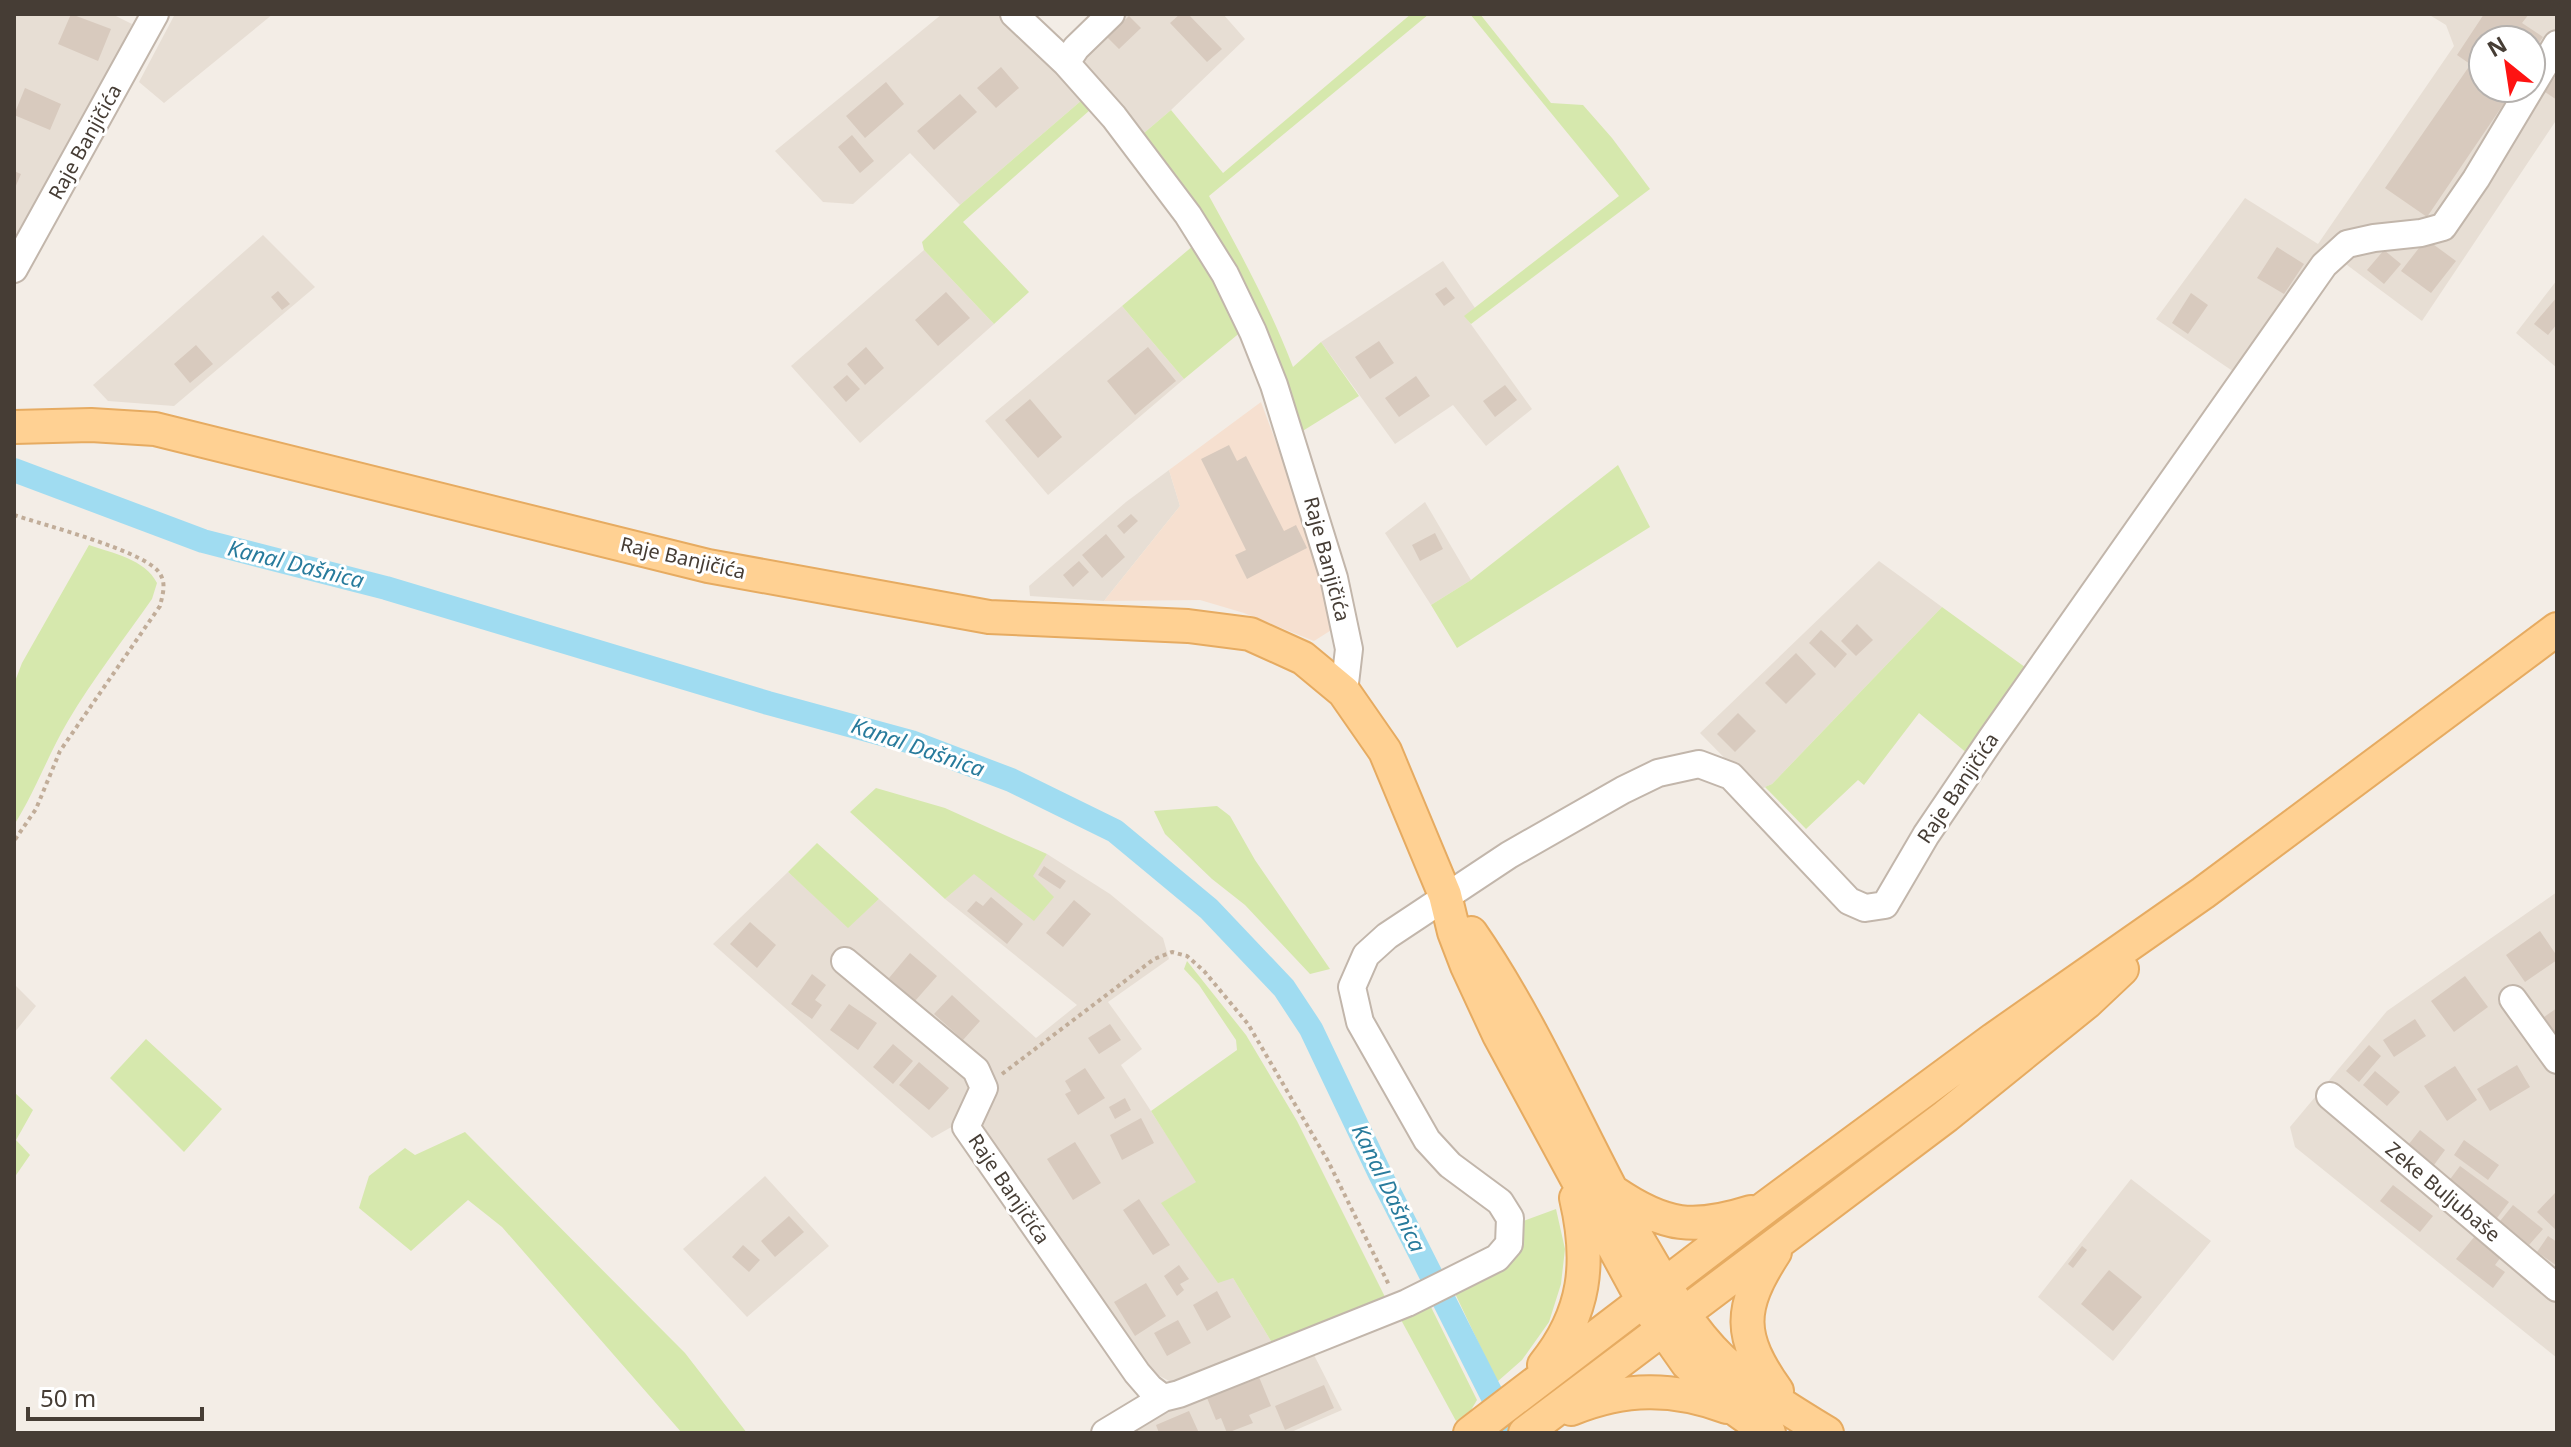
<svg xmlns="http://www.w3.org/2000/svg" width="2571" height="1447" font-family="'Noto Sans',sans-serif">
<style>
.residential{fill:#e7ded4;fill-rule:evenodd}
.commercial{fill:#f6e0d0}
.green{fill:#d6e8ad}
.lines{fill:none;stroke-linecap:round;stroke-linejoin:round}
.canal{stroke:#a0dcf1;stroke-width:24}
.building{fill:#d8cabe}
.minor-casing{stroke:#c2b6ab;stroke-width:30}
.major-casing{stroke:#e6ab61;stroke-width:36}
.path{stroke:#c1ad99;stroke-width:4;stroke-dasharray:4 4;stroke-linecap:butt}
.minor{stroke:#fff;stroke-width:26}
.major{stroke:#ffd193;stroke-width:32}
.labels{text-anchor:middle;stroke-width:6;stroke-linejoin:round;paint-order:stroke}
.street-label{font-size:20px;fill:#463d35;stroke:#fff}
.water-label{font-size:22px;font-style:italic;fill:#287b9c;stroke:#fff}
</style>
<rect width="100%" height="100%" fill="#f3ede6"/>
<path class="residential" d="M14,14H112L132,24L75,152L14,258Z
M175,14H273L164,103L139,82Z
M942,14H999L1082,100L960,205L910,153L853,204L823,202L775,151Z
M1096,14H1223L1245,39L1171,110L1144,133L1067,44Z
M2428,14H2557V119L2422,321L2343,262L2237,374L2156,319L2245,198L2318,244L2454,46L2446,25ZM2483,40H2531V88H2483Z
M263,235L315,287L174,406L108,401L93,385Z
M924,250L994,324L860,443L791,366Z
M1443,261L1475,308L1465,316L1532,409L1486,446L1453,405L1395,444L1321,342Z
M2557,280V368L2516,333Z
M1122,306L1184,379L1048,495L985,421Z
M1169,470L1180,506L1104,601L1030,596L1029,586L1126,502Z
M1425,502L1471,580L1431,605L1385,533Z
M1879,561L1942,607L1772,784L1757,791L1700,733Z
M1047,854L1110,894L1163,938L1169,959L1108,1002L1142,1049L1121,1065L1197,1182L1162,1203L1233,1278L1274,1346L1175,1384L1148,1370L955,1125L932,1138L713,944L788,872L848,927L879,899L1036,1038L1077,1005L945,899L974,873L1032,876Z
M2557,892V1358L2295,1147L2290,1127L2387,1011Z
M14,984L36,1006L14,1033Z
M765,1176L829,1246L747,1317L683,1249Z
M2131,1179L2211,1241L2113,1361L2038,1297Z
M1314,1355L1342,1410L1289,1433H1113L1136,1419Z"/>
<path class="commercial" d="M1261,402L1318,556L1333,629L1314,641L1244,613L1200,600L1104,601L1180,506L1169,470Z"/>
<path class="green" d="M1411,14H1429L1209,196C1240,252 1270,307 1293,367L1321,342L1359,396L1301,432L1240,279L1199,207L1144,133L1171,110L1223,173Z
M1470,14H1480L1551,103L1583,105L1612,138L1650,189L1471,324L1464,316L1619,196Z
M1082,100L1090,110L963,222L1029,292L994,324L924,250L922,242L960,205Z
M1194,245L1242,331L1184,379L1122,306Z
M1618,465L1650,527L1457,648L1431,605L1471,580Z
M89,545C112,553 145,559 157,583L152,599C124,639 93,679 68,721C48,755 35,792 14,825V684L22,663Z
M1942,607L2029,670L1968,754L1919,713L1864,785L1858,780L1806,829L1765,787L1772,784Z
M876,788L945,808L1047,854L1033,876L1054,897L1034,921L974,874L945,899L850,812Z
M1217,806L1230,816L1255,860L1330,969L1310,974L1245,905L1212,879L1165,834L1154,811Z
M817,843L879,899L848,928L788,872Z
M1187,961L1246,1035L1297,1121L1386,1299L1274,1346L1233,1278L1218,1283L1161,1203L1196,1182L1151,1111L1237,1050L1236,1040L1199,985L1184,969Z
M146,1039L222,1109L184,1152L110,1078Z
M14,1092L33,1110L16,1140L30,1155L14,1178Z
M465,1132L685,1353L747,1433H682L502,1227L468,1200L411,1251L359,1208L369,1176L405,1148L415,1155Z
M1556,1209L1565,1249L1561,1284L1549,1322L1522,1360L1497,1382L1452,1287L1518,1223Z
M1430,1305L1477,1400L1471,1410L1456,1421L1400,1318Z"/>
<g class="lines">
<path class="canal" d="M14,470L203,541L386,588L768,703L911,742L1011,780L1115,831L1209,909L1284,988L1311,1029L1380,1174L1511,1433"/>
</g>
<path class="building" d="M71,14L111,29L98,61L58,44Z
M1180,14H1188L1222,49L1207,62L1170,23Z
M2484,14H2529L2522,23L2543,37L2531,55V40H2483V73L2457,55Z
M1129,16L1141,28L1119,49L1107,37Z
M1001,67L1019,88L996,108L977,88Z
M2468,68L2483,78V88H2497L2509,96L2427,217L2385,188Z
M2557,74V100L2545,92Z
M886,82L904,104L865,138L846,116Z
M25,88L61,104L50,130L14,115Z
M960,94L977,112L934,150L917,131Z
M852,135L874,161L860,173L838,147Z
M14,171L21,174L14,190Z
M2426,239L2456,261L2431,293L2401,271Z
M2277,247L2304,264L2284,294L2257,278Z
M2384,250L2401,264L2384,284L2367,270Z
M1446,287L1455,298L1444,306L1435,294Z
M278,291L290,304L282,310L271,297Z
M946,292L970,318L938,346L915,320Z
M2191,293L2208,305L2188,334L2172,323Z
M2557,297V324L2548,335L2534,324Z
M1379,341L1394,363L1370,379L1355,357Z
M196,345L213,364L190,383L174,364Z
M866,347L884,368L865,385L847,364Z
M1148,347L1176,381L1135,415L1107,381Z
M847,375L860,389L846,402L833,387Z
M1416,376L1430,396L1399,417L1385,398Z
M1505,385L1517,400L1495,417L1483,401Z
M1030,399L1062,437L1038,458L1005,420Z
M1229,445L1237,461L1246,456L1284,531L1296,525L1307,548L1247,579L1235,555L1246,550L1201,459Z
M1131,514L1138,521L1124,534L1117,526Z
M1435,533L1443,549L1420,561L1412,545Z
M1106,534L1125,557L1102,578L1082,555Z
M1079,561L1089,572L1073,587L1063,575Z
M1857,624L1873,640L1856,656L1841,641Z
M1821,630L1847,654L1835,668L1809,643Z
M1796,653L1816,674L1786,704L1765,683Z
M1738,713L1756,731L1735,752L1717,734Z
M1044,866L1066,881L1060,889L1038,875Z
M991,897L1023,924L1007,944L967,911L976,901L983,906Z
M1074,900L1091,914L1063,947L1046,933Z
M750,922L776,945L757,968L730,944Z
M2540,931L2557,956V960L2525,982L2506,955Z
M910,953L937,976L915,1001L889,978Z
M812,974L826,985L815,1000L822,1005L812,1019L791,1004Z
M2465,976L2488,1007L2454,1032L2431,1001Z
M952,995L980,1021L963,1040L934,1014Z
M849,1004L877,1023L858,1050L830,1030Z
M2557,1008V1035L2544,1017Z
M2415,1019L2426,1036L2394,1057L2383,1040Z
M1110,1024L1121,1040L1099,1054L1088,1038Z
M893,1044L913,1061L893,1084L873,1067Z
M2369,1045L2381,1056L2359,1082L2346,1071Z
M919,1062L949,1088L929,1110L899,1085Z
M2517,1065L2530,1087L2490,1111L2477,1089Z
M2455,1066L2477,1100L2447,1121L2424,1086Z
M1085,1068L1105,1098L1078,1115L1065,1094L1071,1091L1065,1081Z
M2375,1071L2400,1092L2387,1106L2363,1085Z
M1125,1098L1131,1110L1115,1119L1109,1107Z
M1141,1118L1154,1143L1122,1160L1110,1135Z
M2420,1130L2445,1150L2431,1169L2405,1149Z
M2464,1140L2499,1165L2488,1180L2454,1155Z
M1075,1142L1101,1183L1073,1200L1047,1159Z
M2460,1166L2509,1202L2494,1222L2445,1186Z
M2393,1185L2433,1216L2420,1232L2380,1201Z
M2555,1193L2557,1195V1231L2537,1212Z
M1139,1199L1170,1245L1153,1255L1123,1210Z
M2513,1205L2543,1229L2529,1245L2500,1221Z
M789,1216L804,1232L775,1257L761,1241Z
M2475,1236L2501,1257L2495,1265L2505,1272L2493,1288L2456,1259Z
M2548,1236L2557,1242V1266L2537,1252Z
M743,1245L760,1260L749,1272L732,1257Z
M2082,1246L2087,1250L2073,1268L2068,1264Z
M1179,1265L1189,1279L1180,1284L1184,1290L1177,1296L1164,1276Z
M2109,1270L2142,1297L2113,1331L2081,1304Z
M1146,1283L1166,1316L1135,1336L1114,1302Z
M1217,1291L1231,1317L1207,1331L1193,1305Z
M1178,1320L1191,1343L1167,1356L1154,1333Z
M1259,1377L1271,1406L1249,1415L1253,1423L1227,1433L1221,1418L1216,1420L1207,1398Z
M1324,1385L1334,1408L1285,1430L1275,1406Z
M1189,1411L1199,1433H1159L1156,1425Z"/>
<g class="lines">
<defs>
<path id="minor" d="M1014,14L1066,63L1114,117L1188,215L1225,274L1253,332L1274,385L1334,578L1349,649L1344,692
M1066,63L1076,48L1111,14
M14,269L155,14
M845,961L976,1070L984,1088L966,1127L1137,1373L1150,1388L1163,1398L1179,1394L1407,1303L1497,1258L1509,1244L1510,1218L1500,1202L1450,1165L1427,1140L1360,1022L1352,987L1366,955L1387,936L1509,855L1623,790L1658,773L1699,764L1731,776L1849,901L1865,908L1885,905L1926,835L1991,739L2324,265L2347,244L2374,238L2421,233L2443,227L2476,179L2557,44
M2513,999L2557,1060
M2330,1096L2557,1288
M1105,1433L1163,1398"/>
<path id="major" d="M14,427L91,425L155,429L708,566L989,617L1188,626L1250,634L1303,658L1344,692L1385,751L1445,895L1454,932L1467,966L1499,1035L1642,1299L1687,1363L1738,1411L1769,1433
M1471,933C1536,1027 1580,1136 1636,1236C1660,1277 1687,1327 1722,1360C1750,1386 1794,1413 1827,1433
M1615,1193C1665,1227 1694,1230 1751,1212
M1775,1252C1738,1309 1738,1336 1777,1391
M1544,1365C1586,1313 1591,1262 1576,1198
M1571,1409C1625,1387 1673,1387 1727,1407
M1470,1433L1766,1207L1994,1039L2203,893L2557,629
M1525,1433L1946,1116L2087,1002L2122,969"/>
</defs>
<use href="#minor" class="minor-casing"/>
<use href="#major" class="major-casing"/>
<path class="path" d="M14,515C44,525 140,550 158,571C167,582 163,593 160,606L60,751L36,809L14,841
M1002,1074L1154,959L1172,952L1187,956L1204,971L1248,1024L1328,1161L1389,1285"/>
<use href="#minor" class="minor"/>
<use href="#major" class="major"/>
</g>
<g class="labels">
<g class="street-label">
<text transform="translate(85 142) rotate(-61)" y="7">Raje Banjičića</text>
<text transform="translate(683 558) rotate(13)" y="7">Raje Banjičića</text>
<text transform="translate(1327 559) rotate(75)" y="7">Raje Banjičića</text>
<text transform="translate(1958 788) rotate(-56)" y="7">Raje Banjičića</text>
<text transform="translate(1009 1189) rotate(56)" y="7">Raje Banjičića</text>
<text transform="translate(2443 1192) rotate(40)" y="7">Zeke Buljubaše</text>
</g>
<g class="water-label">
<text transform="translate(296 564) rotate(14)" y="8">Kanal Dašnica</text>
<text transform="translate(918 747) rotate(19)" y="8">Kanal Dašnica</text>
<text transform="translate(1389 1188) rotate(64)" y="8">Kanal Dašnica</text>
</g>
</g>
<rect width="2571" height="1447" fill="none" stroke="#463d35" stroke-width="32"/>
<g transform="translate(2507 64) rotate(330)"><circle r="38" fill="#ffffff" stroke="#b5b1ae" stroke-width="2"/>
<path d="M0-6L14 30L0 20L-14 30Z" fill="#fe1312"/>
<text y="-12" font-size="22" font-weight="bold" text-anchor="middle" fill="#463d35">N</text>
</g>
<path d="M28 1407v12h174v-12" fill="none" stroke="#463d35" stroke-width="4"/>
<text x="40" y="1407" font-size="24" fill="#463d35" stroke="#ffffff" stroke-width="6" paint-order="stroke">50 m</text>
</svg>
